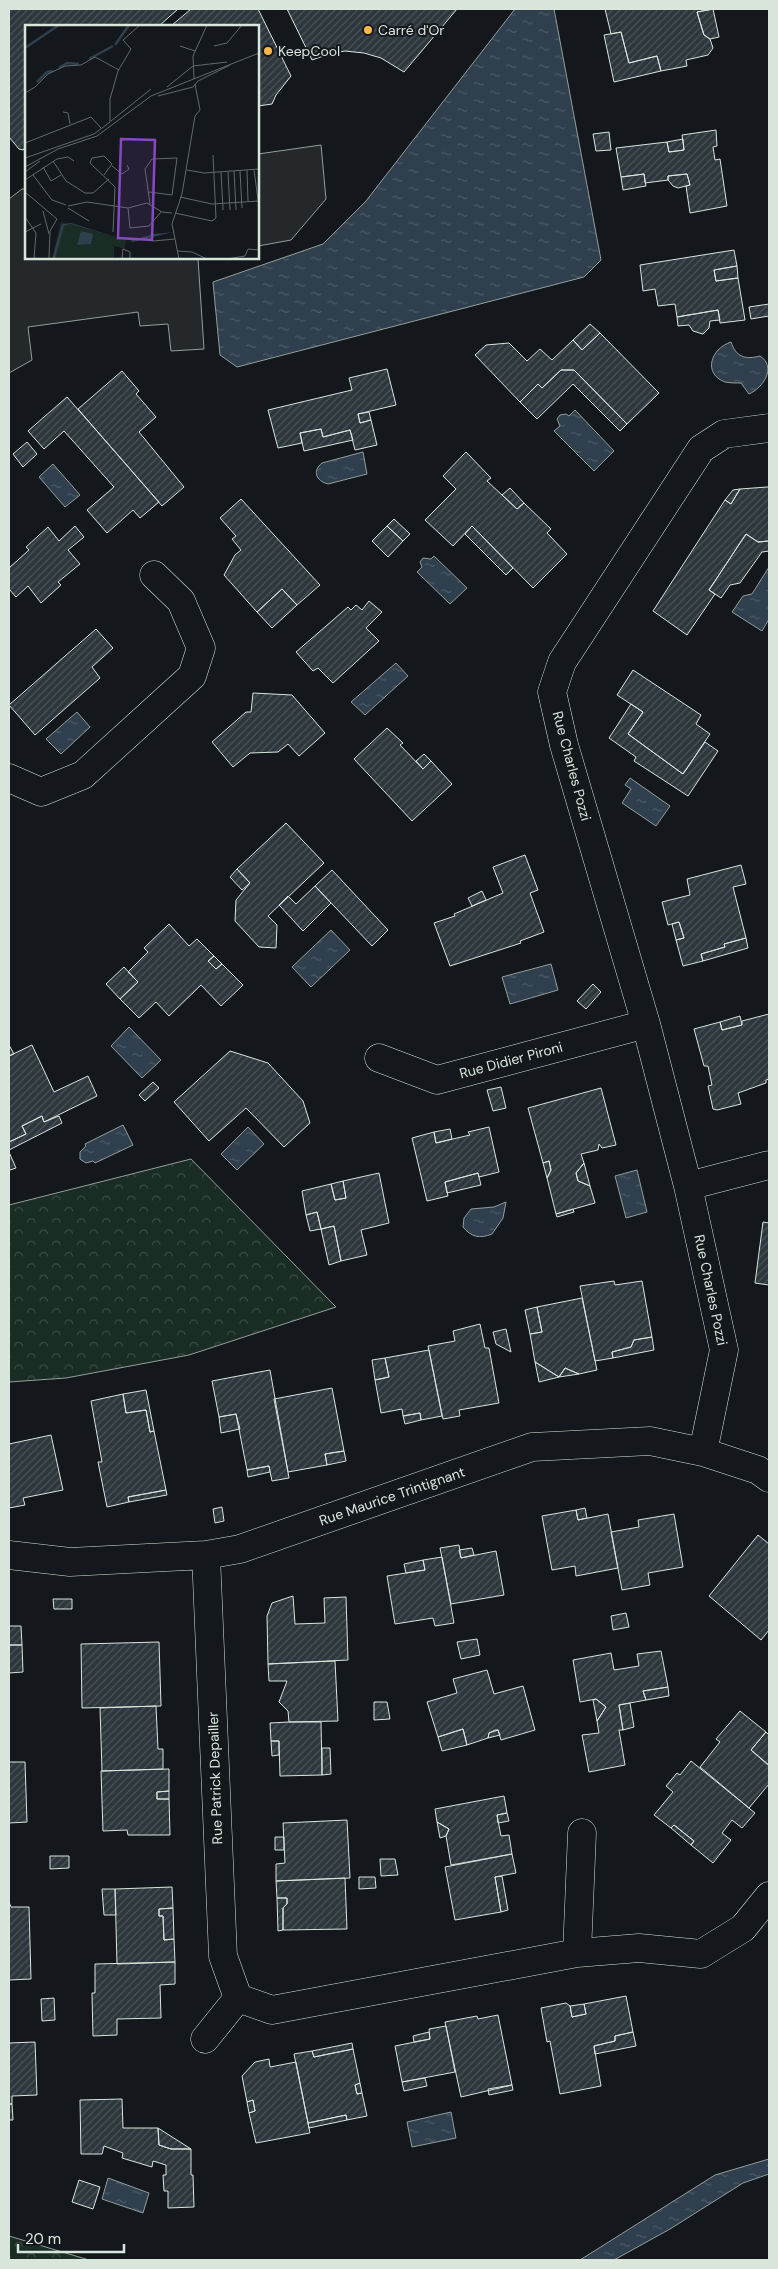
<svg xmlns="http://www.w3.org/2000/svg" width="778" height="2269" font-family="'DM Sans',sans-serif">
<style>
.park{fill:url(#park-crowns);stroke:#939e99}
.parking{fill:#24282b;stroke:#939e99}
.water{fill:url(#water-ripples);stroke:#939e99}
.building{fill:url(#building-hatch);stroke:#d8e6dc}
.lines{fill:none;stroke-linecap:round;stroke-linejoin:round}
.minor-casing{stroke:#d8e6dc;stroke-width:29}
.minor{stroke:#14181c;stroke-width:28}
.poi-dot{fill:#ffb74d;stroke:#14181c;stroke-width:2}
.labels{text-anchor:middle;stroke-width:4;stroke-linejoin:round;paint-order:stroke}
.poi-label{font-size:14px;fill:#d8e6dc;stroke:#14181c;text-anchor:start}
.street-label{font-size:14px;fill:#d8e6dc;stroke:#14181c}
.inset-river{fill:none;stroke:#2f3f4d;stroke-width:2.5}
.inset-road{fill:none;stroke:#626a69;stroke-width:1}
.view{fill:#8948c3;fill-opacity:0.15;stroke:#8948c3;stroke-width:2.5}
.inset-edge{fill:none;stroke:#d8e6dc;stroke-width:2.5}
</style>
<defs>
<pattern id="park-crowns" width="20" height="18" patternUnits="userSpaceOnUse" patternTransform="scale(1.25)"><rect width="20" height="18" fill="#1a2d24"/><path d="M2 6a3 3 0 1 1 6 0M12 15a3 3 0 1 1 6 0" fill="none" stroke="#3b4b43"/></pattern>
<pattern id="water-ripples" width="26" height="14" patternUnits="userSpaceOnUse" patternTransform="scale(1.25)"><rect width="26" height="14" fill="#2f3f4d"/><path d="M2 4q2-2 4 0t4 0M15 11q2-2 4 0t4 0" fill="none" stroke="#4c5b66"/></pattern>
<pattern id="building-hatch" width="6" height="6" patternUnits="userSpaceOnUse" patternTransform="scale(1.25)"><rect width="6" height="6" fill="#2c363c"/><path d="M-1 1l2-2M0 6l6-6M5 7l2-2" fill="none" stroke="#4a5358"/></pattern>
</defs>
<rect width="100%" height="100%" fill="#14181c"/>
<path class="park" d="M191,1159L336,1307L189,1355L66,1378L9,1382V1205Z
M9,2236L89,2260H9Z"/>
<path class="parking" d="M321,145L326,199L291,240L258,246V154Z
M22,189H26V258H206L198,259L204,349L171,351L168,324L140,326L138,312L28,327L32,360L9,373V199Z"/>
<path class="water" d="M515,9H554L601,260L584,277L237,367L220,355L213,282L323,244L366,201Z
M731,342C736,357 745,360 760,356C777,367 763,388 749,394L741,383C736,383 730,383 725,382C703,374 710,349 731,342Z
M575,410L614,451L594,471L554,431L560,426L557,419L560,415L566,414L569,416Z
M363,452L367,474L328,484C316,481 312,471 322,463Z
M53,464L80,495L65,507L39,477Z
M434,556L467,588L450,604L417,572L422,567L420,562L423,558L431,559Z
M769,567V619L762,631L732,612L743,596L752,594Z
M396,663L408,676L365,715L351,702Z
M77,712L90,727L61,754L46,739Z
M630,778L670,806L656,826L622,803L631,789L625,785Z
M331,930L350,950L311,987L292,967Z
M551,964L558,990L510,1004L502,977Z
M129,1027L161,1060L142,1078L111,1046Z
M123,1125L133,1145L95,1163L93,1161L86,1163L80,1159V1152L86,1146L85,1144Z
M248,1127L264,1144L237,1170L221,1154Z
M637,1170L647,1212L626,1218L615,1176Z
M506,1202L503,1218L492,1234C480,1239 471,1237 463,1227L464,1218L471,1209L494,1207Z
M451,2112L456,2138L412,2147L407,2122Z
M769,2159V2174L743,2183L670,2229L614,2260H580L715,2175Z
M108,2178L149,2193L143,2213L102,2199Z"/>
<path class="building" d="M9,9H178L159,26H26V147L23,150L19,149L9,137Z
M191,9H258L291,76L276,95L272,104L258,106V26H171Z
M287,9H457L404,72L381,58L364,53L345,51L329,54L312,60Z
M605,9H713L697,12L704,35L710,39L713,48L708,55L686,60L687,66L661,71L657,56L629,63L621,32L611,34Z
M713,9L719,37L710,39L704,35L697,12Z
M621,32L629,63L657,56L661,71L614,82L604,35Z
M716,130L717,146L713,147L715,160L720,159L727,206L690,213L686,186L690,185L687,174L668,176V180L645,183L644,174L621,177L616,148L667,142L669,152L684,150L682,135Z
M609,132L611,150L596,151L593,134Z
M683,139L684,150L669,152L667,142Z
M644,174L646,186L623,190L621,177Z
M687,174L690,185L678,188L673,186L668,180V176Z
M734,250L737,266L714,270L716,281L738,278L745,320L720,323L718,310L677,317L675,304L658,306L655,289L643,291L640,265Z
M737,266L738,278L716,281L714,270Z
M769,304V316L751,319L749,307Z
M718,310L720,320L710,321L709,328L703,334L693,331L689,325L678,326L677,317Z
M590,324L600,333L582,350L573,340Z
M600,333L659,393L627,424L574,370H561L542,388L538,384L520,402L475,355L486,345L509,343L527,361L540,349L552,360L573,340L582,350Z
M387,369L396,405L358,414L360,423L371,420L377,445L355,450L350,430L323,437L321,429L300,433L302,443L278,448L268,410L352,390L349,378Z
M561,370H574L627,424L620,431L573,384L537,419L520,402L538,384L542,388Z
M122,371L139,391L136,394L156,417L139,432L184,487L162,506L78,409Z
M67,397L159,502L140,518L133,510L107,533L87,510L114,487L64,431L44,449L28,431Z
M369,412L371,420L360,423L358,414Z
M321,429L323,437L350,430L353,440L304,451L300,433Z
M27,442L37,454L23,467L13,454Z
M466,452L491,478L487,481L517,509L524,503L551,529L547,533L567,554L533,588L472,526L453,546L425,520L456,489L443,476Z
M767,487H769V541L758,542L746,534L709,590L715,594L687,635L653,611L725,500L731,504L740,489Z
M510,488L524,503L517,509L502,495Z
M740,489L731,504L725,500L733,490Z
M241,499L320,585L297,605L282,589L257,612L224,575L235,555L241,550L232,539L236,536L220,518Z
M394,519L410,534L403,541L387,526Z
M75,526L84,537L68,550L80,564L58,582L61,585L41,603L28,586L16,597L9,589V568L29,550L26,547L48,527L59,541Z
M387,526L403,541L388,557L372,541Z
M472,526L513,568L506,575L465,534Z
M746,534L758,542L769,541V551L762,552L740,583L730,585L721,598L709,590Z
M282,589L297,605L272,628L257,612Z
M369,601L382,612L366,628L379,641L333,683L318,668L313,671L296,652L348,607L351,610L356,605L362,610Z
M96,629L113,648L92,667L100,678L35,735L9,705Z
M633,670L701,715L696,724L710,734L683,774L628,734L643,712L617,695Z
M253,693L292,695L325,733L299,756L288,744L278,752L250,753L233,767L212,742L246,712H251Z
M631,704L643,712L628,734L683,774L705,742L718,751L688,796L634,761L636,757L609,738Z
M387,728L403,743L400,745L423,769L431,761L452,784L412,821L354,759Z
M424,754L431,761L423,769L416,761Z
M286,823L324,863L268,916L277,925L276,948L259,947L235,921L236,900L250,883L237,869Z
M525,855L538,890L530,893L544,932L520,941L521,943L450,966L434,923L455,916L454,914L503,893L493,867Z
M741,865L746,884L733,887L746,938L724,944L725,947L701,954L703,961L683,966L676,940L684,938L679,922L668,925L662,902L690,895L687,879Z
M237,869L250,883L242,890L230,877Z
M332,870L388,930L372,946L315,886Z
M315,886L331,903L303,931L279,905L288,896L296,904Z
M482,891L486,900L472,906L468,898Z
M679,922L684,938L676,940L672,924Z
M169,924L189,946L197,939L214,956L208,961L216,969L222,964L243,985L221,1006L201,985L169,1016L156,1002L139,1018L120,999L138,982L128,972L148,952L144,948Z
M746,938L748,948L703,961L701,954L725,947L724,944Z
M214,956L222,964L216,969L208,961Z
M124,967L138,982L120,999L106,984Z
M593,984L601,992L586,1009L577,1001Z
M769,1014V1079L766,1080V1083L738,1093L741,1104L717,1110L713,1109L708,1086L712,1085L708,1066H704L694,1029L720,1022L722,1030L742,1025V1021Z
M740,1016L742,1025L722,1030L720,1022Z
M9,1045L14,1054L9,1056Z
M32,1045L54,1092L88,1076L97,1096L44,1122L42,1116L22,1126L26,1134L9,1142V1056Z
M230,1051L268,1063L303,1101L310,1123L284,1147L246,1108L209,1141L174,1102Z
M153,1082L159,1088L145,1101L139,1095Z
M501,1087L506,1108L493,1111L487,1090Z
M601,1088L616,1145L602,1148L599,1144L598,1150L581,1154L584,1163L576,1173L578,1181L590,1186L595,1203L556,1214L547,1178L551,1170L549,1161L543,1163L528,1108Z
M42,1116L44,1122L59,1116L62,1123L9,1150V1142L26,1134L22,1126Z
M489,1127L499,1172L479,1177L478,1173L445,1182L448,1196L427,1201L412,1138L434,1132L436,1143L470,1135L468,1132Z
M450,1129L452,1139L436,1143L434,1132Z
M9,1152L16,1168L10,1170L9,1167Z
M549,1161L551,1170L547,1178L543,1163Z
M584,1163L590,1186L578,1181L576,1173Z
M379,1173L389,1223L361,1230L367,1255L341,1261L334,1226L321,1229L317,1212L306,1215L302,1191L331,1184L335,1200L346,1198L343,1181Z
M478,1173L481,1185L447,1193L445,1182Z
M343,1181L346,1198L335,1200L331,1184Z
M573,1209L574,1212L557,1217L556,1214Z
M317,1212L321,1229L310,1231L306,1215Z
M763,1222L769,1223V1285L755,1283Z
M334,1226L341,1261L329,1265L321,1229Z
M614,1281L615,1285L642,1281L652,1337L634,1340L631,1347L612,1352L613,1358L595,1361L580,1286Z
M582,1298L597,1370L579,1374L565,1368L559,1377L535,1362L530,1334L542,1332L537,1307Z
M537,1307L542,1332L530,1334L525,1310Z
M480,1324L485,1348H489L499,1403L459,1410L460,1416L443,1419L428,1346L455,1341L453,1331Z
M506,1329L511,1352L496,1344L493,1332Z
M652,1337L654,1350L613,1358L612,1352L631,1347L634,1340Z
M429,1350L442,1416L421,1420L420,1413L403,1416L402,1409L381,1413L375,1380L389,1377L385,1358Z
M385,1358L389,1377L375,1380L372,1360Z
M535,1362L559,1377L539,1382Z
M565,1368L579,1374L559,1377Z
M270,1370L289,1478L272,1481L269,1466L247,1470L236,1414L219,1417L212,1381Z
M332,1388L344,1451L325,1454L327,1465L288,1472L274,1399Z
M146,1390L154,1431L150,1432L146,1410L126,1413L123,1394Z
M123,1394L126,1413L146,1410L150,1432L154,1431L166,1490L128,1497L129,1502L107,1507L98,1462H102L91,1401Z
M420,1413L421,1420L405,1424L403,1416Z
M236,1414L240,1429L221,1433L219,1417Z
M51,1435L63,1490L23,1498L25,1505L9,1508V1444Z
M344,1451L346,1461L327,1465L325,1454Z
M269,1466L270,1472L248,1477L247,1470Z
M166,1490L167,1495L129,1502L128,1497Z
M222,1507L224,1521L215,1523L213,1509Z
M585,1508L587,1518L578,1520L576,1510Z
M576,1510L578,1520L608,1514L618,1568L576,1576L575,1566L552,1570L542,1516Z
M674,1514L683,1567L648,1573L650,1585L622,1590L611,1532L639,1527L638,1520Z
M758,1535L769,1544V1630L761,1640L709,1596Z
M459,1545L461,1558L496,1551L504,1595L451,1604L440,1548Z
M472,1548L474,1555L461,1558L459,1550Z
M442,1557L454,1623L435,1626L433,1618L395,1624L387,1576L425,1570L423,1560Z
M423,1560L425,1570L406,1573L404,1564Z
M293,1596L295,1624L325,1623L324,1598L346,1597L348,1660L268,1664L267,1616L272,1603Z
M53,1599H72V1609H54Z
M626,1613L629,1627L613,1630L611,1616Z
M9,1626H21L22,1645H9Z
M477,1639L480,1655L461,1659L457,1642Z
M159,1642L161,1706L82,1708L81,1644Z
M9,1645H22L23,1672L9,1673Z
M661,1651L668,1687L643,1691L646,1700L619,1705L623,1730H619L625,1765L589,1772L582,1735L599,1733L597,1721L606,1707L596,1699L580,1702L573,1660L611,1653L614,1670L639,1666L637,1654Z
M335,1661L338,1721L289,1722L288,1711L279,1702L287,1681H269L268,1664Z
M487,1670L494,1694L523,1686L535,1730L501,1740L498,1730H495L489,1733L488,1738L467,1745L463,1729L438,1737L427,1702L457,1693L453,1679Z
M668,1687L669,1696L646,1700L643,1691Z
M596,1699L606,1707L597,1721L593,1700Z
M374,1702H387L390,1719L374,1720Z
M630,1703L634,1727L623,1730L619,1705Z
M156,1706L158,1749H163V1769L102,1771L100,1708Z
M740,1711L766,1732L751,1750L769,1766V1784L749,1808L700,1767L720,1742L716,1739Z
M289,1722H321L322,1775L280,1776L279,1741H271L270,1723Z
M463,1729L467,1745L442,1751L438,1737Z
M498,1730L500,1735L488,1738L489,1733Z
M766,1732L769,1735V1765L751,1750Z
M271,1741H279V1755L272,1756Z
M322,1748H330L331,1774L322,1775Z
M691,1761L755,1813L742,1828L732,1820L722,1833L731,1840L713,1863L691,1845L694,1841L674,1825L671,1828L654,1815L673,1792L666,1786L677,1773L680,1775Z
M9,1762H25L27,1822L9,1823Z
M169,1769V1791L157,1792V1799H169L170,1835H128L127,1830L103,1831L101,1771Z
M169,1791V1799H157V1792Z
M504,1796L507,1813L497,1815L501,1836L509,1835L512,1854L451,1865L446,1836L449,1829L437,1822L435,1809Z
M507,1813L509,1821L498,1823L497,1815Z
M347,1820L350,1878L276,1881V1864L285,1863L283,1823Z
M437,1822L449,1829L446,1836L440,1838Z
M674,1825L694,1841L691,1845L671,1828Z
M275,1837H284V1850H275Z
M512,1854L516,1873L495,1877L501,1912L455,1920L445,1867Z
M50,1856H69V1868L50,1869Z
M380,1859H395L398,1875L381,1876Z
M502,1876L508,1910L501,1912L495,1877Z
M359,1877H375L376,1888L359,1889Z
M345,1878L347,1929L283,1930V1908L287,1904V1898H277L276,1881Z
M172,1887L173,1908L159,1909V1916H163L164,1940L174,1939L175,1962L117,1964L115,1889Z
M102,1889H115L116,1915H104Z
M277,1898H287V1904L283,1908V1930L278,1931Z
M9,1902L11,1907H29L31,1979L9,1980Z
M173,1908L174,1939L164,1940L163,1916H159V1909Z
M175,1962V1984L160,1985L161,2018L117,2019V2035L93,2036L92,1993H95V1964Z
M626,1996L633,2032L615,2036V2041L594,2046L601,2086L560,2094L550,2041L547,2042L541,2008L566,2003L570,2006L572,2017L586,2014L584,2004Z
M54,1998L55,2020L42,2021L41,1999Z
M584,2004L586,2014L572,2017L570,2006Z
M498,2015L512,2085L461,2097L445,2022L477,2016L478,2019Z
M446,2026L455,2072L402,2082L395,2046L430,2039L429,2029Z
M429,2032L430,2039L414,2042L413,2036Z
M633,2032L636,2046L595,2054L594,2046L615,2041V2036Z
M35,2042L37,2095L12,2096V2104H9V2043Z
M352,2043L353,2049L314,2057L312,2051Z
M353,2049L360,2083L355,2085L357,2094L362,2093L367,2116L347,2120L346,2115L308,2123L294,2054L312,2051L314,2057Z
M269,2059L270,2067L296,2062L310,2133L256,2143L249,2113L255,2111L253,2100L247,2102L242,2076L255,2062Z
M425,2078L427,2086L404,2091L402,2082Z
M360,2083L362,2093L357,2094L355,2085Z
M512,2085L513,2090L489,2095L488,2089Z
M122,2099L123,2128H158L159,2145L171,2149H191V2175H193L194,2207L168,2208V2191H164L163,2175H166V2165L153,2161L152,2167L122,2158L123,2153L104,2146L102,2154H81L80,2100Z
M253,2100L255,2111L249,2113L247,2102Z
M9,2104H12L13,2120H9Z
M346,2115L347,2120L309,2128L308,2123Z
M158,2128L191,2149H171L159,2145Z
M79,2180L100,2187L93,2209L72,2202Z"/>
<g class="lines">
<defs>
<path id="minor" d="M9,778L41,792L83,775L192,676L201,648L181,601L154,575
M379,1058L437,1080L646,1024
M688,1186L769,1165
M703,1452L724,1350L688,1186L646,1024L564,745L552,692L562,662L701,449L724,434L769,428
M9,1555L70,1562L206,1555L240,1549L532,1447L650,1441L703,1452L758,1470L769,1478
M206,1555L223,1956L238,1998L272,2010L577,1953L639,1948L701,1954L743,1928L769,1896
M577,1953L582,1833
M205,2039L238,1998"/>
</defs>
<use href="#minor" class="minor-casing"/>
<use href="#minor" class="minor"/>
</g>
<g class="poi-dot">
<circle cx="368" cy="30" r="5"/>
<circle cx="268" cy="51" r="5"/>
</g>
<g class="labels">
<g class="poi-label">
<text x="378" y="35">Carré d'Or</text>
<text x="278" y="56">KeepCool</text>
</g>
<g class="street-label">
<text transform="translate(572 766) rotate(75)" y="5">Rue Charles Pozzi</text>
<text transform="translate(511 1060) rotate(-15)" y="5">Rue Didier Pironi</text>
<text transform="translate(711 1290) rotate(78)" y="5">Rue Charles Pozzi</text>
<text transform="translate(392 1496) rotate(-19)" y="5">Rue Maurice Trintignant</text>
<text transform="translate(215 1778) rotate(-92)" y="5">Rue Patrick Depailler</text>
</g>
</g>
<g transform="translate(25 25)">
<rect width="234" height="234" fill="#14181c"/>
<path d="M36,197L101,215L100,224L89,221V234H27Z" fill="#1a2d24"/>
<path d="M46,198L104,216L129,209L148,207L108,217L45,199L39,201L30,234H27L37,199ZM56,206L68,209L66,219L52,220Z" fill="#2f3f4d"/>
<path class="inset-river" d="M90,20L104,0M0,23L34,0M64,34L88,21M34,43L42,38L54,39M12,57L22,47L28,46"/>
<path class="inset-road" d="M155,21L170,26M189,21L202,18L217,0M168,31L169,54M168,31L182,0M142,62L168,41L202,37M0,68L10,62L23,49L40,41L56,40L70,32L94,45M133,71L168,62L173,56L205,40M38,87L43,88L45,99M86,96L126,64M0,118L66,92L77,104M0,133L69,109L85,97V74L93,46L106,24L98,15L115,0M28,136L41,156L60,168H68L84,154M87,141L97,149L104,144L102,140M0,142L33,124L72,111L126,71L234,28M18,142L26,156L36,150M162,145L179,148L234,144M222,145L223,176M229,145L234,182M209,146L211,185M215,146L217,183M0,147L15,136M196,147L198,185M203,147L205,185M8,150L27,175L41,180M79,150L87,139L79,131L67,133L65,138L90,162L88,207M0,155L32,134L43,132L49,136M0,167L32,194L25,206L24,234M124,167L147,170L152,133L127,134L120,144L125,179M155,172L187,179L234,176M43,181L62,177L103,183L122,178L137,187L147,188M43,183L64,196M103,183L105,203L124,201L136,187M18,186L24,209M150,188L187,196L191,193L188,130M0,192L11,208L9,234M0,207L16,199M128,216L150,214M152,226L167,227L182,234M97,234L98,224L105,227V234M154,234L147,199L157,169L170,91L175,85L170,59M202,234L220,231L223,224L234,225"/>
<path class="view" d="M96,114L130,115L127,215L93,213Z"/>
<rect width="234" height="234" class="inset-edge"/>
</g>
<rect width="778" height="2269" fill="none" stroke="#d8e6dc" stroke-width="20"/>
<path d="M18 2244v8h106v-8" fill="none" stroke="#d8e6dc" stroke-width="2.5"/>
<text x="25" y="2244" font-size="15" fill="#d8e6dc" stroke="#14181c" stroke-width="4" paint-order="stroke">20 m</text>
</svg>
